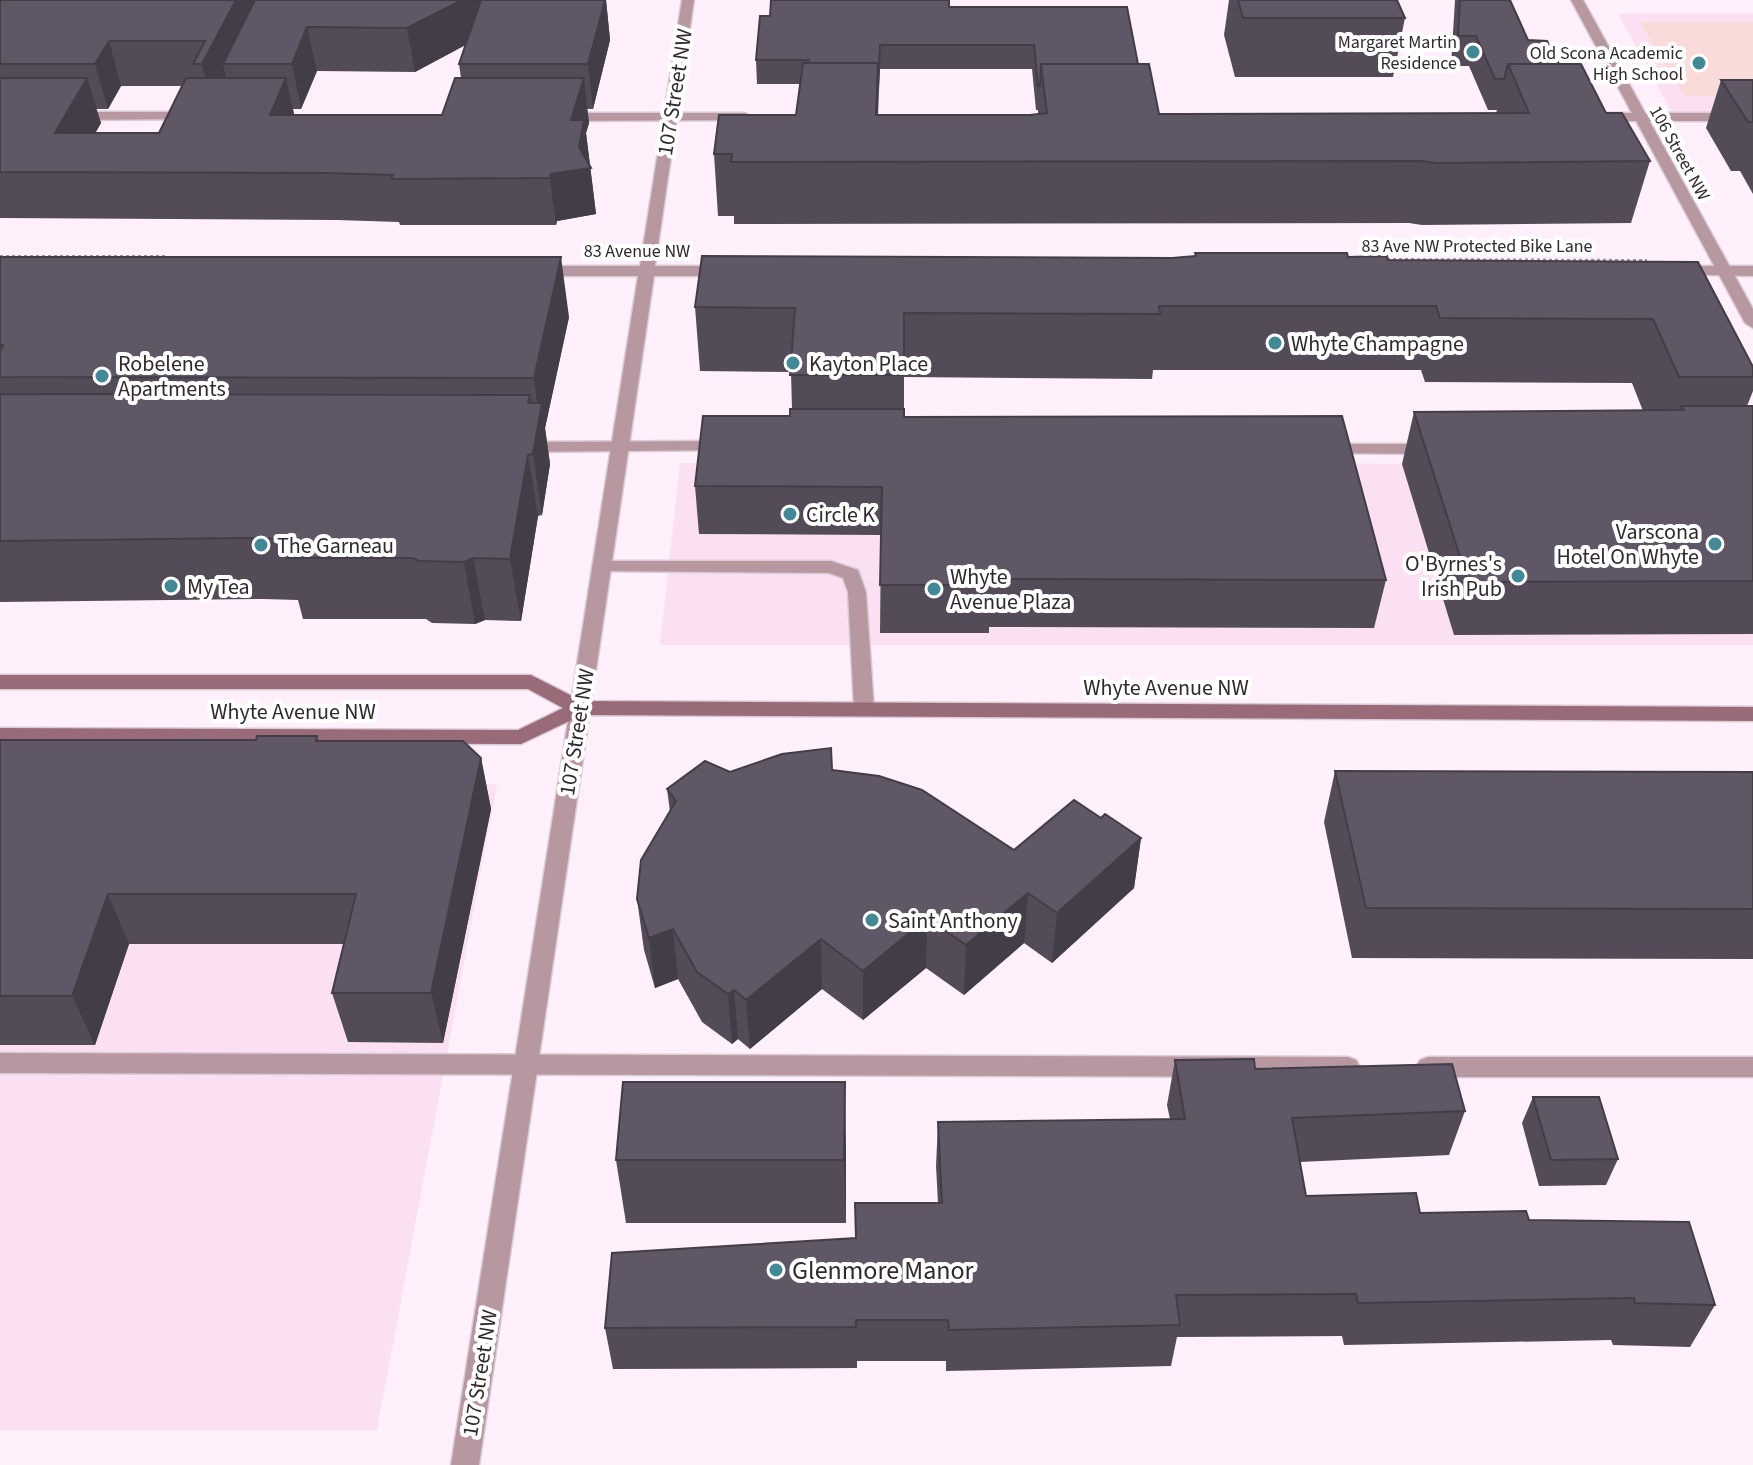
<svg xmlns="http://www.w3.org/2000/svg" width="1753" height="1465" font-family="'Source Sans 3',sans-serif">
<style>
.built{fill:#fae0f2}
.green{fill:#f9dcd9}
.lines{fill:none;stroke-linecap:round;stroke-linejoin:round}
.service-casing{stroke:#daccd6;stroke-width:3}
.minor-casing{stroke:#daccd6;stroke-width:3}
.tertiary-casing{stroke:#daccd6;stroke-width:3}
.secondary-casing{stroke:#daccd6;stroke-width:3}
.path{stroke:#9d919a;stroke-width:4;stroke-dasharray:3 3;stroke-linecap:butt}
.service{fill:#b898a0;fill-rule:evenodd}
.minor{fill:#b898a0;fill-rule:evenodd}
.tertiary{fill:#b898a0;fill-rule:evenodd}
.secondary{fill:#996b78;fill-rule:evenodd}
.wall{fill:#534b58;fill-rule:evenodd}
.shaded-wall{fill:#433d47}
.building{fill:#605766;stroke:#433d47;stroke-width:2}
.poi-dot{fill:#438895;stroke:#fff;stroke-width:3}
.labels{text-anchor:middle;stroke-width:8;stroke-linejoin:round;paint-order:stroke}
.far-poi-label{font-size:18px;fill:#30292e;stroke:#fff;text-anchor:end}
.far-street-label{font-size:18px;fill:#30292e;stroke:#fff}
.street-label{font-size:22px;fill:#30292e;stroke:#fff}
.poi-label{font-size:22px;fill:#30292e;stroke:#fff;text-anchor:start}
.near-poi-label{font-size:26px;fill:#30292e;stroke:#fff;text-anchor:start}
</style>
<rect width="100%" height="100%" fill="#fff0fb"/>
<path class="built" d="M1618,14H1753V113L1672,112Z
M680,463L1753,464V645H660Z
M497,784L377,1430H0V787Z"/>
<path class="green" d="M1640,22H1753V96H1684Z"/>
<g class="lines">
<defs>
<path id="service" d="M193,112L198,113V119L73,120L66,116L73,112Z
M745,113L752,117L750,120L561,121L554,117L561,113Z
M1753,113V121H1597L1590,117L1597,113Z
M725,441L734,446L731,450L521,452L512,447L521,442Z
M1325,444H1433L1442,449L1433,454L1319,453L1316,449Z
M601,561H831L858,570L866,592L874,709L864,716L854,709L848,592L843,578L829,573L595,571L592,567L595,563Z
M0,1053L1348,1057L1356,1060L1360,1067L1356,1074L1348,1077L0,1073Z
M1428,1057H1753V1077H1428L1420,1074L1416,1067L1420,1060Z"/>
<path id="minor" d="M682,0H694L655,266H725L733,271L725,276H654L479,1465H451L638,276H537L529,271L537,266H640Z
M1677,266H1753V276L1672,274L1669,271Z"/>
<path id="tertiary" d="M1571,0H1583L1753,309V328L1745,323Z"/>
<path id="secondary" d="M0,675H531L582,701L1753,707V721L582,715L521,744L0,742V728L518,730L563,708L528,689H0Z"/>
</defs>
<use href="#service" class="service-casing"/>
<use href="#minor" class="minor-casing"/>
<use href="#tertiary" class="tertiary-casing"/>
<use href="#secondary" class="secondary-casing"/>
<path class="path" d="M0,257H167
M1381,260L1647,261"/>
<use href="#service" class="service"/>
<use href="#minor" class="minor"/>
<use href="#tertiary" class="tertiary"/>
<use href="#secondary" class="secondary"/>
</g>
<path class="wall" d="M0,0H606L610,40L593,109H587L589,123L586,133L596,214L557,221L556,225H400L399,222L337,220L0,218ZM465,45L459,64L461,78L442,115H294L293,109H301L317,71L415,72ZM121,86H183L159,133H95L101,123L96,109H108Z
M1229,0H1397L1405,18L1393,77H1235L1224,35Z
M1455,0H1510L1528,40L1559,64L1650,161L1631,223L1422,225L1409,223L734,224V216H718L714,154L796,115L800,84H757L756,60L949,7L1138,64L1159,114L1496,113L1497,110H1488L1469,66H1451ZM880,69H1032L1036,110H1038V114L878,115Z
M1721,80H1753V194L1740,171H1731L1706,128Z
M1195,253L1348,257L1388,260L1698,262L1753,367V391L1747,406H1753V634L1454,635L1402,464L1414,412L1643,411L1632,383L1425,382L1421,370H1153L1152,379L904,377V417L1386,580L1374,628L989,627V633H880L881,535L699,534L695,486L790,416L792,409L791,372L700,371L695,307L1195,256Z
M0,257L569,317L545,428L550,464L542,515L538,516L521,621L485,620L475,624L432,623L426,619H303L298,600L263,599L0,602Z
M317,736L319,741L481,758L491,809L443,1043L348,1042L332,993L344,944H129L95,1045H0V740H256Z
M832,770L1014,850L1101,818L1141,838L1134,888L1052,963L1024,943L964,995L926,968L863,1020L822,989L750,1049L738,1039L732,1044L702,1022L678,979L655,988L644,950L637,899L670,812L667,789L730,772Z
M1335,771L1753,772V959L1352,958L1324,822Z
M1175,1060L1255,1069L1465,1111L1449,1155L1300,1162L1306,1196L1420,1213L1529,1220L1715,1305L1690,1347L1613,1345L1611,1340L1344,1345L1342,1336L1177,1337L1171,1366L946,1371V1361H857V1368L613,1369L605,1328L855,1238V1203H938L936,1166L938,1122L1170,1119L1167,1105Z
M1533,1097L1618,1159L1606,1185L1539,1186L1522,1123Z
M846,1146V1223H626L616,1160Z"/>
<path class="shaded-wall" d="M236,0H268L223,64L227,82L213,109L202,64Z
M462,0H486L490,32L415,72L407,28Z
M605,0H606L610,40L593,109L588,64Z
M307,27L317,71L301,109L292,64Z
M109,41L121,86L108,109L95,64Z
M878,63V124L876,115Z
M87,78L101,123L73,172L55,133Z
M286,78L296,123L270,115Z
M584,78L589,123L586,133L596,214L557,221L556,225L550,178L571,120Z
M561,257L569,317L545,428L550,464L542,515L533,454L528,403L530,395L536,436L539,417L534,378Z
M528,455L538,516L521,621L510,559Z
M473,558L485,620L475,624L464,562Z
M481,758L491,809L443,1043L431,993Z
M1141,838L1134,888L1052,963L1057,913Z
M1028,893L1024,943L964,995L966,945Z
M108,894L129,944L95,1045L72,996Z
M927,918L926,968L863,1020V971Z
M673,929L678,979L655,988L649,938Z
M821,939L822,989L750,1049L746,1000Z
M734,990L738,1039L732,1044L728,994Z
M845,1082L846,1146V1223L844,1160Z"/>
<path class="building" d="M0,0H236L202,64H193L205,41H109L95,64H0Z
M255,0H462L407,28L307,27L292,64H223Z
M481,0H605L588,64H459Z
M771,0H949V7H1127L1138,64H1041L1040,86H1038L1034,45H880L878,85V63H808L809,60H756L760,16H770Z
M1238,0H1397L1405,18H1243Z
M1460,0H1510L1528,40L1547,41L1559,64H1508L1504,79H1495L1476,36H1458Z
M803,63H878L876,115H1030L1047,113L1041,64H1149L1159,114H1181L1529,113L1508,64H1581L1606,113H1622L1650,161L1435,163L1422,161L731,162L732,154H714L719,115H796Z
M0,78H87L55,133H159L186,78H286L270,115H442L455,78H584L571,120H584L579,147L591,168L551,174L550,178L391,179L393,175L327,173L0,172Z
M1721,80H1753V122H1748Z
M1195,253H1347L1348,257L1387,256L1388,260L1698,262L1753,367V377H1679L1653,319L1440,318L1436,306H1159L1160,314L904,313V375H790L795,308L695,307L702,256L1172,258L1196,256Z
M0,257H561L534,378L0,377V351L3,345H0Z
M0,394L530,395L528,403H542L533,454L528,455L510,559L473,558L464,562L419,561L413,558H287L293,539L245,538L0,541Z
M1681,406H1753V581L1468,582L1414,412L1684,410Z
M790,409H904V417L1342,416L1386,580L991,579V585H880L882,487L695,486L703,416H790Z
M257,736H317L316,741H463L481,758L431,993H332L356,894H108L72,996H0V740H256Z
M831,748L832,770L879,776L922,790L1014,850L1074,800L1101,818L1105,814L1141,838L1057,913L1028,893L966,945L927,918L863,971L821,939L746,1000L734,990L728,994L697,972L673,929L649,938L637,899L641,860L676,801L667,789L705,761L730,772L782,754Z
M1335,771L1753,772V909L1366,908Z
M1254,1059L1255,1069L1452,1064L1465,1111L1292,1118L1306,1196L1416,1193L1420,1213L1526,1211L1529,1220L1689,1222L1715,1305L1635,1303L1634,1298L1358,1303L1356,1294L1176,1295L1180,1325L949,1330L948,1320H856V1327L605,1328L612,1253L856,1238L855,1203H942L938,1122L1185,1119L1175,1060Z
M623,1082H845L844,1160H616Z
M1533,1097H1599L1618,1159L1551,1160Z"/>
<g class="poi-dot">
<circle cx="1473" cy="52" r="8"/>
<circle cx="1699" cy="63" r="8"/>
<circle cx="1275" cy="343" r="8"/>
<circle cx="793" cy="363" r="8"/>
<circle cx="102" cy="376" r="8"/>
<circle cx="790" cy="514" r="8"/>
<circle cx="1715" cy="544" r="8"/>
<circle cx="261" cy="545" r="8"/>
<circle cx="1518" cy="576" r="8"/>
<circle cx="171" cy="586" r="8"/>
<circle cx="934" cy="589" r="8"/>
<circle cx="872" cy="920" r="8"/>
<circle cx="776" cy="1270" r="8"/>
</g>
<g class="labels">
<g class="far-poi-label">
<text x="1457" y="48">Margaret Martin<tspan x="1457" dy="21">Residence</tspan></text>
<text x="1683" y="59">Old Scona Academic<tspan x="1683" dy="21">High School</tspan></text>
</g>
<g class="far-street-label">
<text transform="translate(1680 153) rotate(61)" y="6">106 Street NW</text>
<text x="1477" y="252">83 Ave NW Protected Bike Lane</text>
<text x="637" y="257">83 Avenue NW</text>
</g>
<g class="street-label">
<text transform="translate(674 92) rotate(-81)" y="8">107 Street NW</text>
<text x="1166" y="695">Whyte Avenue NW</text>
<text x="293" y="719">Whyte Avenue NW</text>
<text transform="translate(576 732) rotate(-81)" y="8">107 Street NW</text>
<text transform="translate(479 1373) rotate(-81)" y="8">107 Street NW</text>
</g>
<g class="poi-label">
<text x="1291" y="351">Whyte Champagne</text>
<text x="118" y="371">Robelene<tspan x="118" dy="25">Apartments</tspan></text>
<text x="809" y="371">Kayton Place</text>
<text x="806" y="522">Circle K</text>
<text x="1699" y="539" text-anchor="end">Varscona<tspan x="1699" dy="25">Hotel On Whyte</tspan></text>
<text x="277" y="553">The Garneau</text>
<text x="1502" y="571" text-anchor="end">O'Byrnes's<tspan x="1502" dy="25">Irish Pub</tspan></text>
<text x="950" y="584">Whyte<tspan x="950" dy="25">Avenue Plaza</tspan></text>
<text x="187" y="594">My Tea</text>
<text x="888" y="928">Saint Anthony</text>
</g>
<g class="near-poi-label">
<text x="792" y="1279">Glenmore Manor</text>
</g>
</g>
</svg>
